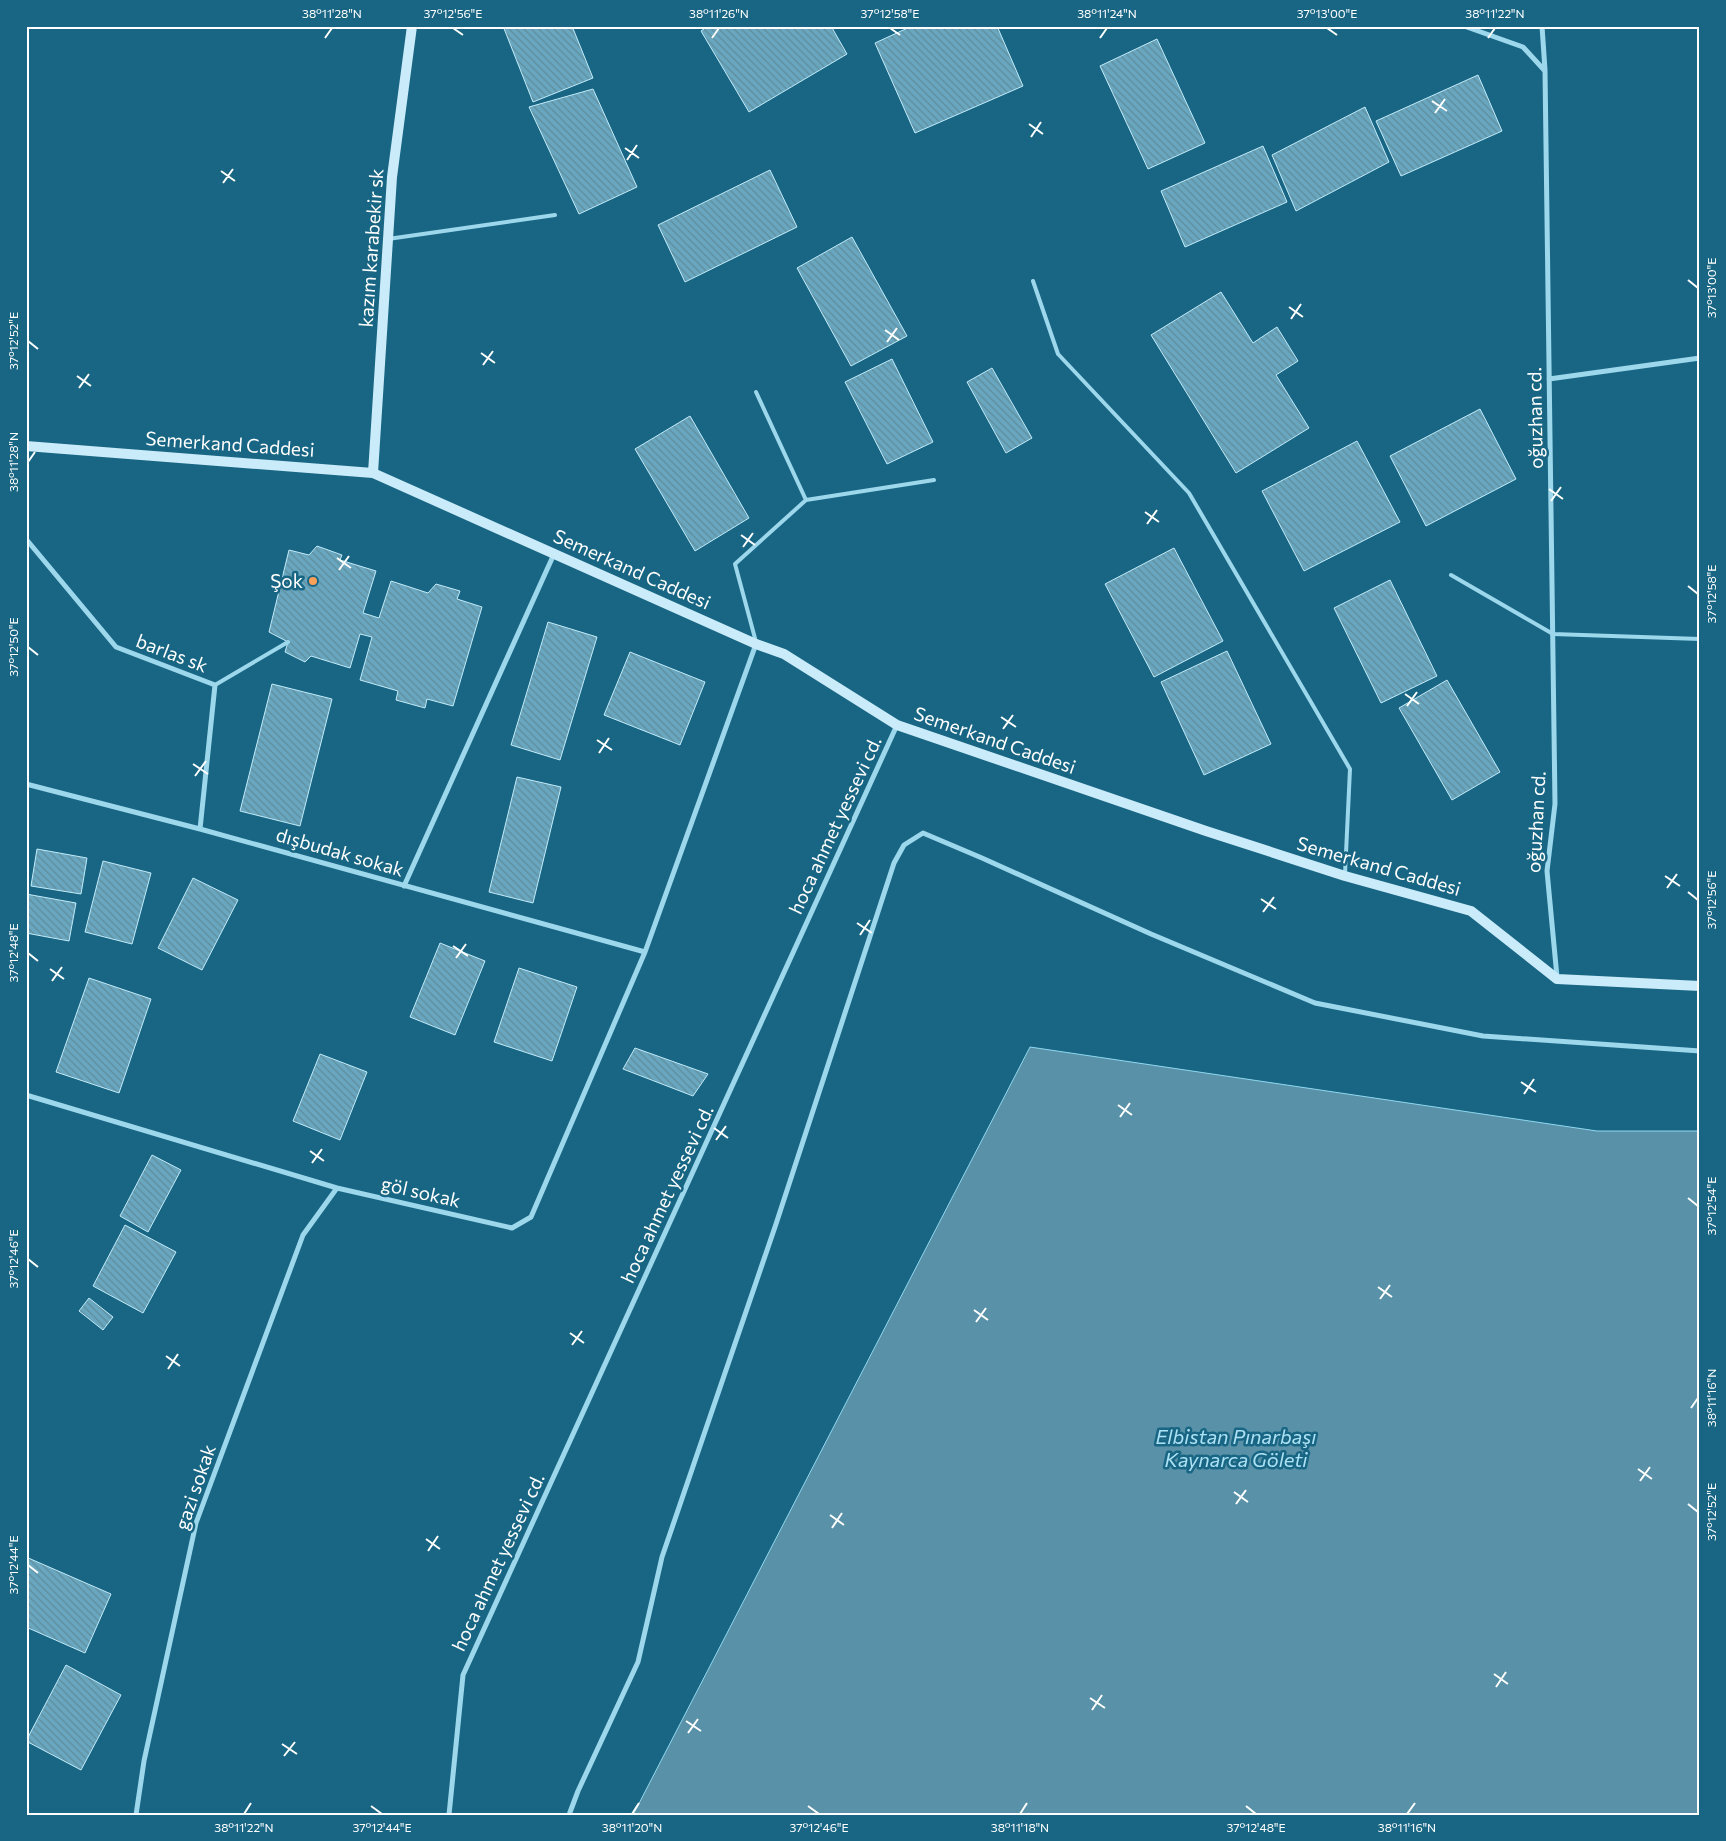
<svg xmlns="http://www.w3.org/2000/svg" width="1726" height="1841" font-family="Commissioner,sans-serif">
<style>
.water{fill:#5992a8;stroke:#90d7ef}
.building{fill:url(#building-back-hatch);stroke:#c2ebf9}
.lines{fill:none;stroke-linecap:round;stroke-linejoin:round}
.lane{stroke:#9dd7ec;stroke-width:4}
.street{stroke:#9dd7ec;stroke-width:5}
.secondary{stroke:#caebf9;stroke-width:10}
.ticks{fill:none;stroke:#fff;stroke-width:2}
.poi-dot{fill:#ff9f58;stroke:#186684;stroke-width:2}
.labels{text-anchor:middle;stroke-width:5;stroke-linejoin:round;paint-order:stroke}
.street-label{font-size:19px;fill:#fff;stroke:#186684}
.poi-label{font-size:19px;fill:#fff;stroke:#186684;text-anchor:end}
.water-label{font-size:20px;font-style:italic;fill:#ade2f5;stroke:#186684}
.neatline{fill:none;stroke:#fff;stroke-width:2}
.ticks-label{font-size:12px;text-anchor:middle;fill:#fff}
</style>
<defs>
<pattern id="building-back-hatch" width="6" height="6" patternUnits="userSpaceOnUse" patternTransform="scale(1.25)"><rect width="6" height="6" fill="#68a7bf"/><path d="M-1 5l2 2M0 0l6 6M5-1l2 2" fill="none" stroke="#608c9c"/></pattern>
</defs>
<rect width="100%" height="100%" fill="#186684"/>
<path class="water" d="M1030,1047L1597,1131H1700V1815H633Z"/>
<path class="building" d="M503,26H572L593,78L533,102Z
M708,26H831L847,54L749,112L701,31Z
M912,26H997L1023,86L915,133L875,43Z
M1157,39L1205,143L1148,169L1100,66Z
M1478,75L1502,131L1401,176L1376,121Z
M593,89L637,187L579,214L529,107Z
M1365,107L1389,162L1296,211L1272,155Z
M1263,146L1287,202L1185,247L1161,191Z
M770,170L797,227L685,282L658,225Z
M852,237L907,336L851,366L797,268Z
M1221,292L1253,343L1277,327L1298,361L1276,375L1309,428L1236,473L1151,335Z
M892,359L933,442L887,464L845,382Z
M992,368L1032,438L1006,453L967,382Z
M1480,409L1516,479L1426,526L1390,456Z
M690,416L749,518L695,551L635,449Z
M1357,441L1400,522L1304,571L1262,491Z
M317,546L342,555L340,560L376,571L363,613L379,618L391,581L428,593L436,584L460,591L457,599L482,607L453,706L427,699L425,708L396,700L398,691L360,680L372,637L360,634L350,668L311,656L305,662L285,652L288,642L269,632L289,550L309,555Z
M1174,548L1223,641L1154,677L1105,584Z
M1390,580L1437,676L1381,703L1334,608Z
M548,622L597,637L560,760L511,745Z
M1227,651L1271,744L1204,775L1161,682Z
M630,652L705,682L680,745L604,715Z
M1447,680L1500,772L1452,800L1399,708Z
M272,684L332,699L300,826L240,811Z
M517,777L561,787L533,903L489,892Z
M37,849L87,858L81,894L31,886Z
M103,861L151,873L132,944L85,932Z
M193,878L238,900L202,970L158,948Z
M26,894L76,903L69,941L26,933Z
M440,943L485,961L455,1035L410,1017Z
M519,968L577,987L552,1061L494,1042Z
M89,978L151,999L119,1093L56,1072Z
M635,1048L708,1074L693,1096L623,1069Z
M320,1054L367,1072L340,1140L293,1121Z
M152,1155L181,1170L148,1232L120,1216Z
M125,1225L176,1252L143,1313L93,1286Z
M89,1298L113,1317L103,1330L79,1311Z
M26,1557L111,1594L85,1653L26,1627Z
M66,1665L121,1695L81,1770L26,1741Z"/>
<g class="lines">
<path class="lane" d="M388,239L555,215
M1033,281L1058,354L1189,493L1350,769L1345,874
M756,392L806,500L735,564L756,642
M806,500L934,480
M1451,575L1553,634L1700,639
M215,685L288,642"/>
<path class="street" d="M1464,26L1523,47L1545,71L1555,804L1547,871L1557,977
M1542,26L1545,70
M1549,379L1700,358
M26,539L116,647L215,685L200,829
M26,784L200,829L645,952
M404,886L554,554
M26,1095L337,1188L512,1228L531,1217L645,952L756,644
M136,1815L144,1761L196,1523L303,1235L337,1188
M449,1815L463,1675L897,725
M569,1815L578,1791L638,1662L662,1557L776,1224L894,863L904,845L923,833L982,858L1151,934L1315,1003L1483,1036L1700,1051"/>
<path class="secondary" d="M26,446L373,473L756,644L784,654L897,725L1206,831L1345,876L1471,911L1557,979L1700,986
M373,473L392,177L412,26"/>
</g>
<path class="ticks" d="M453,28L463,35M890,28L900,35M1327,28L1337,35M325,38L332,28M712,38L719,28M1100,38L1107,28M1488,38L1495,28M1432,101L1447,111M1435,113L1445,99M1029,124L1043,134M1031,137L1041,122M625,148L639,158M627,160L637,145M221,171L235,181M223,183L233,169M1688,280L1698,288M1289,307L1303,317M1291,319L1301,304M885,330L899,340M28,341L38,349M887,342L897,328M481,353L495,363M483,365L493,351M77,376L91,386M79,388L89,374M28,462L35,452M1549,489L1563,499M1551,501L1561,487M1145,512L1159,522M1147,524L1157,510M741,535L755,545M743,547L753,533M337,558L351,568M339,570L349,556M1688,586L1698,594M28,647L38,655M1405,694L1419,704M1407,706L1417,692M1001,717L1016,727M1003,729L1013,715M597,740L612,750M599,753L609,738M193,764L208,774M195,776L206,761M1665,876L1680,886M1667,888L1677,874M1688,892L1698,900M1261,899L1276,909M1263,912L1274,897M857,923L872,933M860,935L870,920M453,946L468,956M28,953L38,961M456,958L466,944M50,969L64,979M52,981L62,967M1521,1082L1536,1092M1524,1094L1534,1079M1118,1105L1132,1115M1120,1117L1130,1103M714,1128L728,1138M716,1140L726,1126M310,1151L324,1161M312,1163L322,1149M1688,1198L1698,1206M28,1259L38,1267M1378,1287L1392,1297M1380,1299L1390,1285M974,1310L988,1320M976,1322L986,1308M570,1333L584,1343M572,1345L582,1331M166,1356L180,1366M168,1369L178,1354M1691,1408L1698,1398M1638,1469L1652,1479M1640,1481L1650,1467M1234,1492L1248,1502M1236,1504L1246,1490M1688,1504L1698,1512M830,1515L844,1525M832,1528L842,1513M426,1539L440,1549M428,1551L438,1536M28,1565L38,1573M1494,1674L1508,1684M1496,1687L1506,1672M1090,1698L1105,1708M1092,1710L1102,1695M686,1721L701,1731M688,1733L698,1719M282,1744L297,1754M284,1756L295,1742M371,1806L382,1814M808,1806L819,1814M1246,1806L1256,1814M244,1814L251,1803M632,1814L639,1803M1020,1814L1027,1803M1407,1814L1415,1803"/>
<circle class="poi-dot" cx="313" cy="581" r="5"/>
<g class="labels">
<g class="street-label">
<text transform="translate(371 248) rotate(-86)" y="7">kazım karabekir sk</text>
<text transform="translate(1535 418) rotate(-91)" y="7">oğuzhan cd.</text>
<text transform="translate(230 444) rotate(4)" y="7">Semerkand Caddesi</text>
<text transform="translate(632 569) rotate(24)" y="7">Semerkand Caddesi</text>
<text transform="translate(172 653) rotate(21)" y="7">barlas sk</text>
<text transform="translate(995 740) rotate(19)" y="7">Semerkand Caddesi</text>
<text transform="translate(1536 822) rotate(-87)" y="7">oğuzhan cd.</text>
<text transform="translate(835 825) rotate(-65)" y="7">hoca ahmet yessevi cd.</text>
<text transform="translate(340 852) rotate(16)" y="7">dışbudak sokak</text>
<text transform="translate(1379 866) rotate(16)" y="7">Semerkand Caddesi</text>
<text transform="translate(421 1192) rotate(13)" y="7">göl sokak</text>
<text transform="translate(667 1194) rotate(-65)" y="7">hoca ahmet yessevi cd.</text>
<text transform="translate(195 1487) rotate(-71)" y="7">gazi sokak</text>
<text transform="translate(498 1562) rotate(-65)" y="7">hoca ahmet yessevi cd.</text>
</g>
<g class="poi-label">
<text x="303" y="588">Şok</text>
</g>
<g class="water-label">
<text x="1236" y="1444">Elbistan Pınarbaşı<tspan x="1236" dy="23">Kaynarca Göleti</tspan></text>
</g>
</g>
<rect width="1726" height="1841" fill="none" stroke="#186684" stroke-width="55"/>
<rect x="28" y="28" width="1670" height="1786" class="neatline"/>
<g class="ticks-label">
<text x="332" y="18">38°11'28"N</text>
<text x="453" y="18">37°12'56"E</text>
<text x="719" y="18">38°11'26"N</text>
<text x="890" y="18">37°12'58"E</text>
<text x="1107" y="18">38°11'24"N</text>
<text x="1327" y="18">37°13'00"E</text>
<text x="1495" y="18">38°11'22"N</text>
<text transform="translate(1712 288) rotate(-90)" y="4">37°13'00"E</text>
<text transform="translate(14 341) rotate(-90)" y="4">37°12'52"E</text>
<text transform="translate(14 462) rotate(-90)" y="4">38°11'28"N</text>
<text transform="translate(1712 594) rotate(-90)" y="4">37°12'58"E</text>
<text transform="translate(14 647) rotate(-90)" y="4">37°12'50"E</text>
<text transform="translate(1712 900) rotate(-90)" y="4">37°12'56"E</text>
<text transform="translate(14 953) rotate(-90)" y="4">37°12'48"E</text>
<text transform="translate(1712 1206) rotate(-90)" y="4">37°12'54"E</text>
<text transform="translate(14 1259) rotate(-90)" y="4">37°12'46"E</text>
<text transform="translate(1712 1398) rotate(-90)" y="4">38°11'16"N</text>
<text transform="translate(1712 1512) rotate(-90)" y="4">37°12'52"E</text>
<text transform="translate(14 1565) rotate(-90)" y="4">37°12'44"E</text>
<text x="244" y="1832">38°11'22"N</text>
<text x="382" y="1832">37°12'44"E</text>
<text x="632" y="1832">38°11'20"N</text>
<text x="819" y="1832">37°12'46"E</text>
<text x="1020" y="1832">38°11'18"N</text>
<text x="1256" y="1832">37°12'48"E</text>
<text x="1407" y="1832">38°11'16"N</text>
</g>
</svg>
